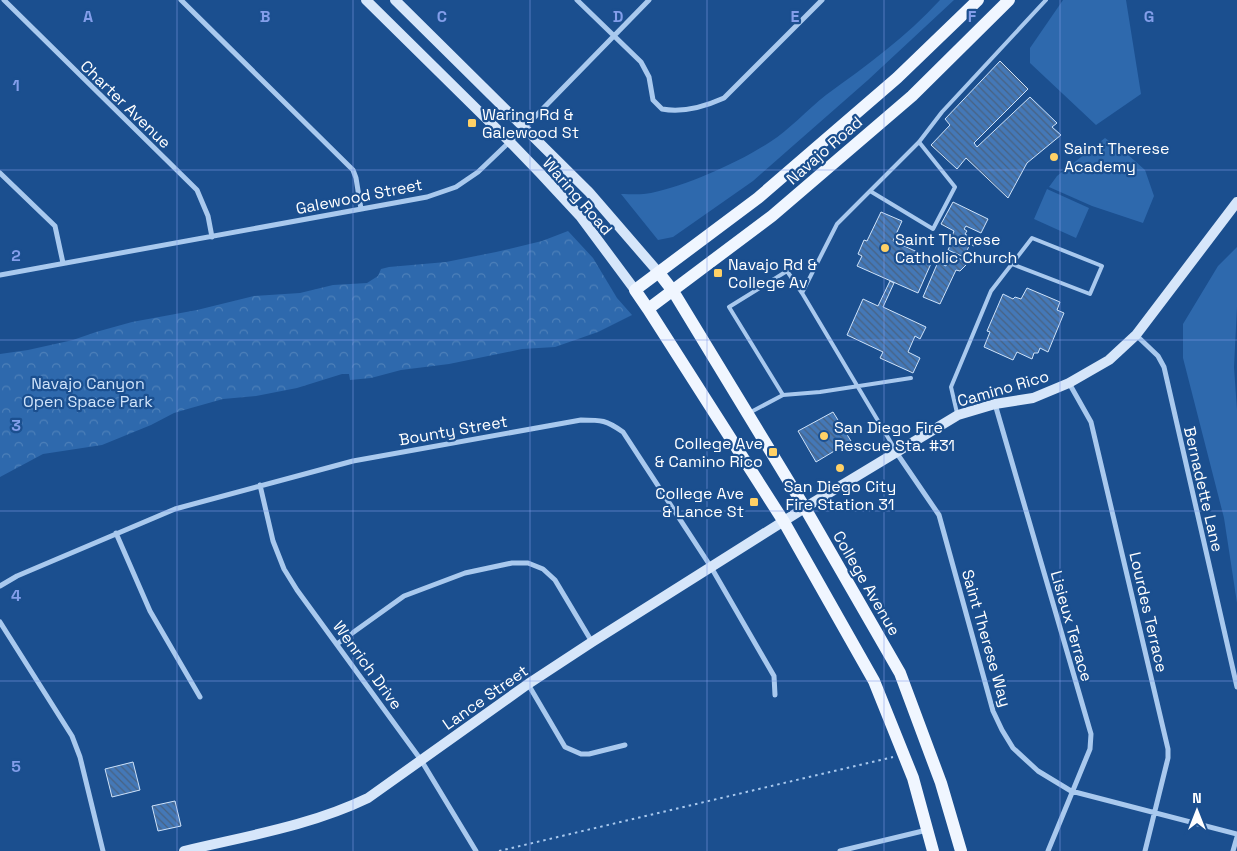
<svg xmlns="http://www.w3.org/2000/svg" width="1237" height="851" font-family="'Space Grotesk',sans-serif">
<style>
.grass{fill:#2e69ad}
.park{fill:url(#park-crowns)}
.building{fill:url(#building-back-hatch);stroke:#cfe3fa}
.lines{fill:none;stroke-linecap:round;stroke-linejoin:round}
.path{stroke:#a9c9ee;stroke-width:2;stroke-dasharray:2.5 4;stroke-linecap:butt}
.lane{stroke:#a9c9ee;stroke-width:4}
.street{stroke:#a9c9ee;stroke-width:5}
.secondary{stroke:#d6e6fa;stroke-width:10}
.primary{stroke:#f0f6ff;stroke-width:12}
.grid{fill:none;stroke:#839eea;stroke-width:1;stroke-opacity:0.55}
.poi-dot{fill:#ffd166;stroke:#1b4f8f;stroke-width:2}
.labels{text-anchor:middle;stroke-width:4.5;stroke-linejoin:round;paint-order:stroke}
.street-label{font-size:16px;fill:#fff;stroke:#1b4f8f}
.poi-label{font-size:16px;fill:#fff;stroke:#1b4f8f;text-anchor:start}
.park-label{font-size:16px;fill:#cfe3fa;stroke:#1b4f8f}
.grid-label{font-size:16px;text-anchor:middle;font-weight:bold;fill:#839eea;stroke:#1b4f8f;stroke-width:4.5;stroke-linejoin:round;paint-order:stroke}
</style>
<defs>
<pattern id="park-crowns" width="20" height="18" patternUnits="userSpaceOnUse" patternTransform="scale(1.25)"><rect width="20" height="18" fill="#2e69ad"/><path d="M2 6a3 3 0 1 1 6 0M12 15a3 3 0 1 1 6 0" fill="none" stroke="#4d80b9"/></pattern>
<pattern id="building-back-hatch" width="6" height="6" patternUnits="userSpaceOnUse" patternTransform="scale(1.25)"><rect width="6" height="6" fill="#4478b7"/><path d="M-1 5l2 2M0 0l6 6M5-1l2 2" fill="none" stroke="#486282"/></pattern>
</defs>
<rect width="100%" height="100%" fill="#1b4f8f"/>
<path class="grass" d="M940,0H954L868,80L753,181L673,237L658,240L621,194C630,194 642,195 651,193C686,186 740,162 770,142C789,130 807,110 826,95C866,66 906,37 940,0Z
M1063,0H1126L1141,94L1096,125L1030,63V48Z
M1105,138L1126,153L1145,170L1154,196L1143,223L1092,206L1049,187L1057,176Z
M1047,189L1089,208L1076,238L1034,219Z
M1237,247V307L1234,367L1237,410V603L1224,518L1183,358V324L1218,266Z"/>
<path class="park" d="M568,231L593,258L617,298L632,315L598,332L555,347L522,349L449,364L401,370L371,378L350,380L349,374H342L297,388L256,396L223,399L191,408L174,413L151,425L102,445L43,454L0,477V354L28,350L73,340L96,332L132,322L197,310L254,296L300,293L333,285L367,283L378,276L381,269L389,267L446,262L496,252L542,241Z"/>
<path class="building" d="M1000,61L1028,89L974,143L977,147L1030,97L1057,123L1052,127L1061,135L1027,163L1008,198L966,158L957,169L931,145L950,125L945,119Z
M953,202L988,219L981,233L966,226L964,229L967,231L965,234L977,241L974,246L970,244L964,257L948,250L954,237L952,236L954,231L941,224Z
M881,212L902,221L893,241L933,259L918,293L857,266L862,256L858,254L864,240L867,241Z
M952,255L968,263L960,271L956,270L940,304L923,297L938,262L946,266Z
M890,281L894,283L883,307L926,327L920,339L915,336L908,352L920,358L913,373L880,358L883,352L847,335L863,299L878,306Z
M1027,288L1060,302L1057,310L1064,313L1048,352L1040,348L1038,353H1034L1032,359L1017,352L1013,360L984,347L990,332L987,331L1003,294L1013,299L1015,297L1021,299Z
M833,412L851,441L816,462L798,431Z
M133,762L140,790L112,797L105,769Z
M175,801L181,826L158,831L152,806Z"/>
<g class="lines">
<path class="path" d="M499,851L893,757"/>
<path class="lane" d="M870,191L933,229L955,187L919,142
M783,395L729,307L787,271L802,293
M749,413L783,395L820,392L911,378
M957,413L951,387L991,291L1032,238L1102,266L1090,294L1012,264
M896,451L802,293L837,224L919,142L942,112L1046,0"/>
<path class="street" d="M4,0L197,190L208,216L212,237
M181,0L353,170L356,178L361,209
M577,0L641,62L649,77L653,100L662,109C683,113 704,107 724,98L822,0
M0,173L55,226L63,263
M0,275L427,197L456,187L478,172L524,128L649,0
M1136,335L1158,356L1164,367L1237,687
M1069,383L1091,422L1168,749V758L1145,851
M995,404L1091,734L1090,749L1048,851
M896,452L939,515L993,711L1002,730L1013,748L1038,771L1071,791L1237,834
M260,485L273,541L284,569L297,590L421,760L476,851
M116,533L150,611L200,697
M0,586L17,576L175,509L353,461L581,420C602,420 606,420 623,432L711,567L774,676L775,695
M0,622L72,736L80,757L103,851
M337,644L404,596L465,573L512,563H528L543,569L555,580L592,642
M528,684L565,747L581,754H589L625,745
M840,851L927,830
M1233,851L1237,837"/>
<path class="secondary" d="M366,0L510,142L540,173L580,216L635,290
M395,0L589,192L659,273
M184,851C246,836 310,826 368,798L528,684L592,642L814,502L958,415L995,404L1033,398L1069,383L1109,360L1136,335L1237,202"/>
<path class="primary" d="M659,273L673,291L805,508L900,673L941,783L961,851
M648,309L772,216L912,96L1009,0
M933,851L913,778L874,681L784,522L648,309L635,290L758,198L897,78L978,0"/>
</g>
<path class="grid" d="M177,0V851M353,0V851M530,0V851M707,0V851M884,0V851M1060,0V851M0,170H1237M0,340H1237M0,511H1237M0,681H1237"/>
<g class="poi-dot">
<rect x="467" y="118" width="10" height="10" rx="2.5"/>
<circle cx="1054" cy="157" r="5"/>
<circle cx="885" cy="248" r="5"/>
<rect x="713" y="268" width="10" height="10" rx="2.5"/>
<circle cx="824" cy="436" r="5"/>
<rect x="768" y="447" width="10" height="10" rx="2.5"/>
<circle cx="840" cy="468" r="5"/>
<rect x="749" y="497" width="10" height="10" rx="2.5"/>
</g>
<g class="labels">
<g class="street-label">
<text transform="translate(126 104) rotate(44)" y="6">Charter Avenue</text>
<text transform="translate(824 150) rotate(-41)" y="6">Navajo Road</text>
<text transform="translate(359 196) rotate(-11)" y="6">Galewood Street</text>
<text transform="translate(578 196) rotate(49)" y="6">Waring Road</text>
<text transform="translate(1003 388) rotate(-16)" y="6">Camino Rico</text>
<text transform="translate(453 430) rotate(-10)" y="6">Bounty Street</text>
<text transform="translate(1204 489) rotate(77)" y="6">Bernadette Lane</text>
<text transform="translate(867 583) rotate(60)" y="6">College Avenue</text>
<text transform="translate(1149 612) rotate(77)" y="6">Lourdes Terrace</text>
<text transform="translate(1072 626) rotate(74)" y="6">Lisieux Terrace</text>
<text transform="translate(987 638) rotate(74)" y="6">Saint Therese Way</text>
<text transform="translate(368 665) rotate(54)" y="6">Wenrich Drive</text>
<text transform="translate(485 697) rotate(-35)" y="6">Lance Street</text>
</g>
<g class="poi-label">
<text x="482" y="120">Waring Rd &amp;<tspan x="482" dy="18">Galewood St</tspan></text>
<text x="1064" y="154">Saint Therese<tspan x="1064" dy="18">Academy</tspan></text>
<text x="895" y="245">Saint Therese<tspan x="895" dy="18">Catholic Church</tspan></text>
<text x="728" y="270">Navajo Rd &amp;<tspan x="728" dy="18">College Av</tspan></text>
<text x="834" y="433">San Diego Fire<tspan x="834" dy="18">Rescue Sta. #31</tspan></text>
<text x="763" y="449" text-anchor="end">College Ave<tspan x="763" dy="18">&amp; Camino Rico</tspan></text>
<text x="840" y="492" text-anchor="middle">San Diego City<tspan x="840" dy="18">Fire Station 31</tspan></text>
<text x="744" y="499" text-anchor="end">College Ave<tspan x="744" dy="18">&amp; Lance St</tspan></text>
</g>
<g class="park-label">
<text x="88" y="389">Navajo Canyon<tspan x="88" dy="18">Open Space Park</tspan></text>
</g>
</g>
<g class="grid-label">
<text x="88" y="22">A</text>
<text x="265" y="22">B</text>
<text x="442" y="22">C</text>
<text x="618" y="22">D</text>
<text x="795" y="22">E</text>
<text x="972" y="22">F</text>
<text x="1149" y="22">G</text>
<text x="16" y="91">1</text>
<text x="16" y="261">2</text>
<text x="16" y="431">3</text>
<text x="16" y="601">4</text>
<text x="16" y="772">5</text>
</g>
<g transform="translate(1197 811)" stroke="#1b4f8f" stroke-width="4" paint-order="stroke">
<path d="M0-4L9 19L0 12L-9 19Z" fill="#ffffff"/>
<text y="-8" font-size="14" font-weight="bold" text-anchor="middle" fill="#ffffff">N</text>
</g>
</svg>
